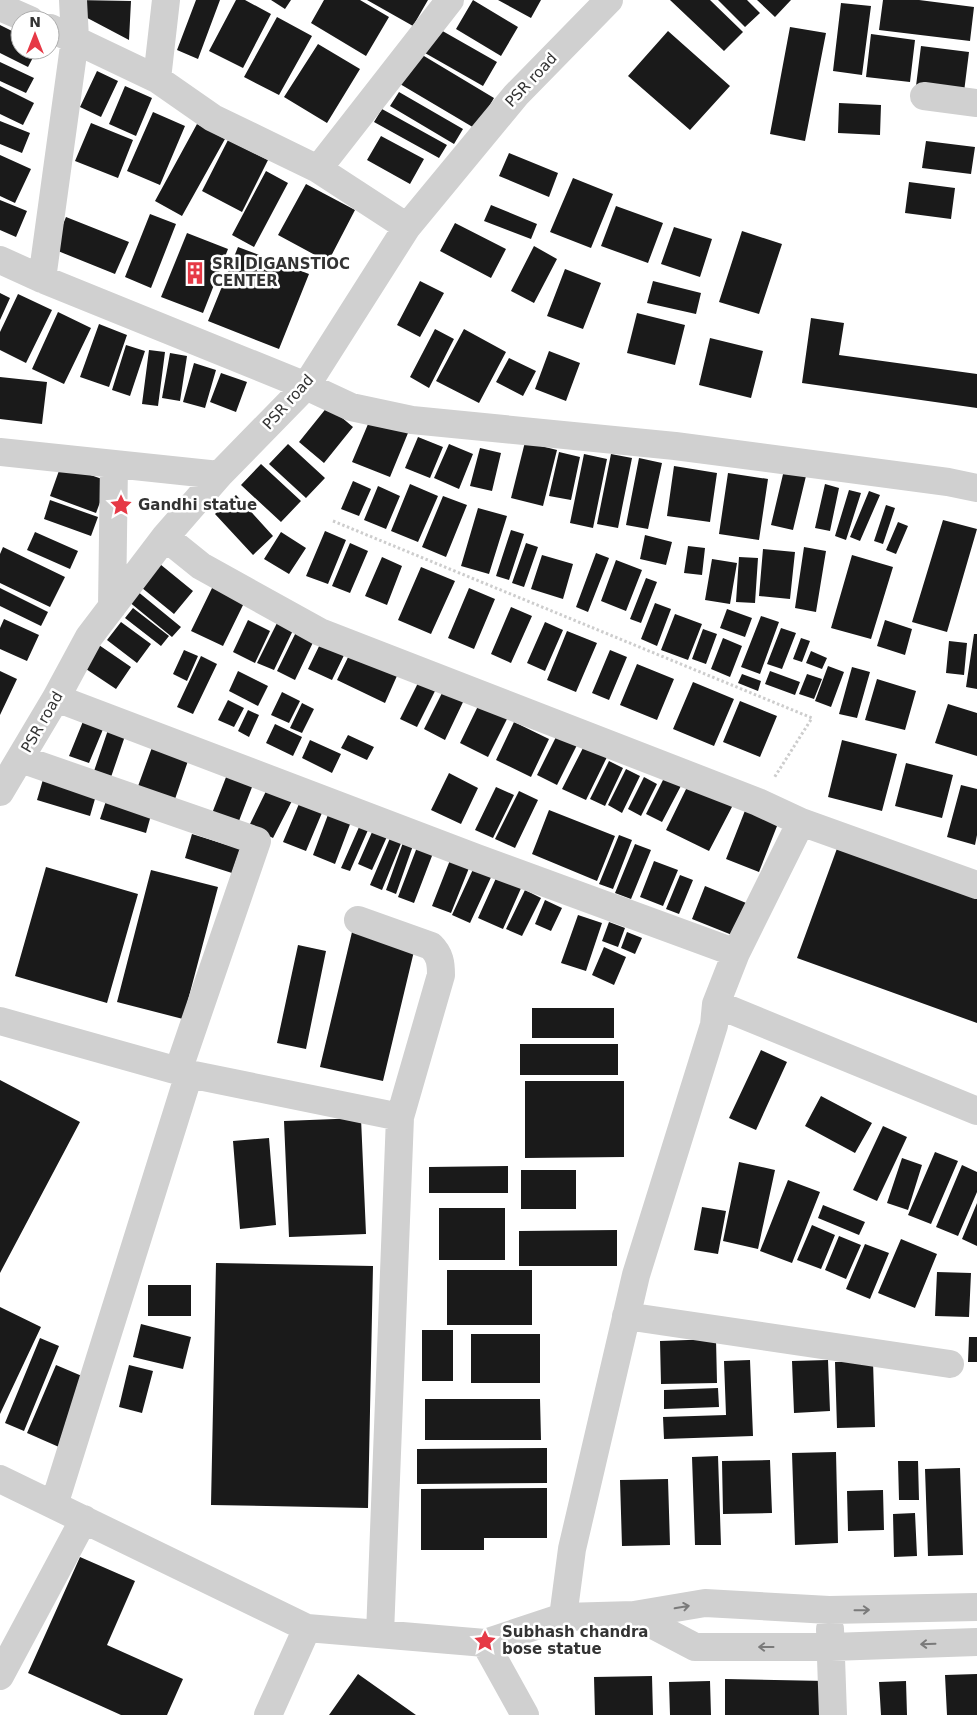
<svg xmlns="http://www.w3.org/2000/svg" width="977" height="1715" font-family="'DejaVu Sans',sans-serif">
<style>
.building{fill:#1a1a1a}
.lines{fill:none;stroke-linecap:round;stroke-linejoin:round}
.path{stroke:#cdcdcd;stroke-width:3;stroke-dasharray:2.5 2.5;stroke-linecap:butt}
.street{stroke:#d0d0d0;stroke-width:28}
.oneway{stroke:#7a7a7a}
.labels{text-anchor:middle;stroke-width:5;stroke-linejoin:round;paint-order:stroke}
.street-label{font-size:15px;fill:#333;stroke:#fff}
.poi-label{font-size:15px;font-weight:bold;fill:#333;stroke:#fff;text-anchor:start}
</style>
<rect width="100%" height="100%" fill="#fff"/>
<path class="building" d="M76,0L131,1L129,40L76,12Z
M196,0H220L198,59L177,50Z
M236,0H245L271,14L243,68L209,51Z
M271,0H291L285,9Z
M324,0H360L389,17L366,56L311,23Z
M367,0H428L413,26Z
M473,0L518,27L501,56L456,29Z
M498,0H541L531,18Z
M670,0H710L743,32L724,51Z
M718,0H747L760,13L745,27Z
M757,0H791L775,17Z
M883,0H919L974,7L970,41L879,30Z
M841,3L871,6L862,75L833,71Z
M277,17L312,36L279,95L244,77Z
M0,25L20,35V50H37L28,67L0,53Z
M790,27L826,33L805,141L770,134Z
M439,29L497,62L483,86L425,53Z
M668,31L730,86L690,130L628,76Z
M871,34L915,40L910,82L866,77Z
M318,44L360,69L327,123L284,97Z
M921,46L969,52L964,92L916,86Z
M419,53L494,98L476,129L400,84Z
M0,62L34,78L26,93L0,81Z
M97,71L118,81L101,117L80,107Z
M0,86L34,103L23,125L0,114Z
M125,86L152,98L136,136L109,124Z
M399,92L463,129L454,144L390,106Z
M839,103L881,105L880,135L838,133Z
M382,109L447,145L439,158L374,122Z
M153,112L185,126L160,185L127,171Z
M0,121L30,133L22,153L0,144Z
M91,123L133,140L118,178L75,161Z
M197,124L225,139L182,216L155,201Z
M381,136L424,159L410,184L367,160Z
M228,140L268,160L242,212L202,191Z
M926,141L975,147L971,174L922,168Z
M509,153L558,173L549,197L499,176Z
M0,155L31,169L15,203L0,196Z
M266,171L288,183L254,247L232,235Z
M573,178L613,194L591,248L550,232Z
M909,182L955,188L951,219L905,213Z
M306,184L355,210L328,262L278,235Z
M0,200L27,211L16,237L0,230Z
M491,205L537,224L531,239L484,221Z
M616,206L663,223L648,263L601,246Z
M150,214L176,224L151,288L125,277Z
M66,217L129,242L115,274L53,249Z
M455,223L506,249L491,278L440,251Z
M674,227L712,239L700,277L661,264Z
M742,231L782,244L759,314L719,302Z
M187,233L228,249L203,313L161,297Z
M534,246L557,259L534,303L511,291Z
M238,247L309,274L279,349L208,321Z
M565,269L601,283L583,329L547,316Z
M420,281L444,293L420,337L397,325Z
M653,281L701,293L696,314L647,303Z
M0,293L10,298L0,320Z
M18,294L52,310L26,363L0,350V332Z
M58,312L91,328L64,384L32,369Z
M637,313L685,325L675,365L627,353Z
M811,318L844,323L839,355L977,374V408L802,383Z
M99,324L127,335L109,387L80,377Z
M435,329L454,339L429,388L410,377Z
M464,329L506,352L479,403L436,381Z
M710,338L763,351L751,398L699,385Z
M126,345L145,351L130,396L112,390Z
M149,350L165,352L158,406L142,404Z
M549,351L580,363L566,401L535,389Z
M170,353L187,356L180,401L162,398Z
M509,358L536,371L523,396L496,382Z
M194,363L216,370L205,408L183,402Z
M221,373L247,382L236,412L210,402Z
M0,377L47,382L42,424L0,419Z
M328,406L353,427L324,463L299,442Z
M371,417L408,433L390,477L352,462Z
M418,437L443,447L430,478L405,468Z
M525,442L557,450L543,506L511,498Z
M288,444L325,478L306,498L269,464Z
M449,444L473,454L459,489L434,478Z
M480,448L501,453L492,491L470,486Z
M559,452L580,457L571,500L549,496Z
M584,454L607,459L593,528L570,523Z
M611,454L632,458L618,528L597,524Z
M639,458L662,463L648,529L626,525Z
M261,464L301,501L281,522L241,485Z
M61,465L108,481L96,513L50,496Z
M674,466L717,473L710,522L667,516Z
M784,470L806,476L793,530L771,525Z
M728,473L768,479L759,540L719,534Z
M353,481L371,489L359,516L341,509Z
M410,484L438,496L418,542L391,531Z
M825,484L839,488L830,531L815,528Z
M378,486L400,496L386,529L364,520Z
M849,490L861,493L846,540L835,536Z
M869,491L880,495L860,541L850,537Z
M236,495L273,536L253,555L215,514Z
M443,496L467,505L446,557L422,547Z
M50,500L98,517L91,536L44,519Z
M886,505L895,508L883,544L874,541Z
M478,508L507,516L489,574L461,566Z
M943,520L977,529L947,632L912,622Z
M898,522L908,526L896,554L886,550Z
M511,530L524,534L509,580L496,576Z
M325,531L346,540L328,584L306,576Z
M35,532L78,551L70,569L27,550Z
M281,532L306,548L289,574L264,559Z
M645,535L672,542L666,565L640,559Z
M350,543L368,551L350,593L332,586Z
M526,543L538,547L524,587L512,583Z
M688,546L705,548L702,575L684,573Z
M3,547L65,577L50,607L0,583V554Z
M804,547L826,551L816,612L795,608Z
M763,549L795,552L790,599L759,596Z
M596,553L609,558L588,612L576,607Z
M542,555L573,564L563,599L531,589Z
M852,555L893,567L871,639L831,628Z
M382,557L402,566L387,605L365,596Z
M739,557L758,558L755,603L736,602Z
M712,559L737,563L730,604L705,600Z
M155,560L193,591L174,614L136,583Z
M616,560L642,570L626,611L601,601Z
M421,567L455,581L431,634L398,620Z
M646,578L657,582L641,623L630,619Z
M213,586L245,601L223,646L191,631Z
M0,588L48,612L41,626L0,606Z
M469,588L495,599L474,649L448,638Z
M137,591L181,627L172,637L128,601Z
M655,603L671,609L657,646L641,639Z
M511,607L532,616L511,663L491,654Z
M133,608L169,636L161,646L125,618Z
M727,609L752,618L745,637L720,628Z
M675,614L702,624L688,660L661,650Z
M281,615L297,622L274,670L257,663Z
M761,616L779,622L760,674L741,667Z
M4,619L39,635L27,661L0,649V628Z
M248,620L270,631L255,663L233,652Z
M885,620L912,629L905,655L877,646Z
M121,622L151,644L137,663L107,640Z
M545,622L563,630L545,671L527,663Z
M300,624L318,632L295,680L277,671Z
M781,628L796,633L782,669L767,664Z
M703,629L717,634L706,664L692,659Z
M567,631L597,643L576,692L547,680Z
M974,634H977V689L966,687Z
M324,636L348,647L332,680L308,669Z
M723,638L742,646L730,677L711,669Z
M801,638L810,641L802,662L793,659Z
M949,641L967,643L964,675L946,673Z
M96,643L131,667L116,689L80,665Z
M353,647L400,669L385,703L337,680Z
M184,650L198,656L187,681L173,674Z
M610,650L627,657L609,700L592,693Z
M811,651L827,658L822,669L806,663Z
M201,656L217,664L193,714L177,707Z
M637,664L674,679L657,720L620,705Z
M828,666L844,672L831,707L815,701Z
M852,667L870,672L857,718L839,714Z
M0,671L17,679L0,715Z
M238,671L268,686L258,706L229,691Z
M770,671L800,682L795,695L765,684Z
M742,674L761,681L758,691L738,683Z
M807,674L822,679L814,699L799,694Z
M877,679L916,691L905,730L865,720Z
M419,681L436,689L417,727L400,719Z
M693,682L734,699L714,746L673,729Z
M443,691L464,700L445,740L424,729Z
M282,692L300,701L289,723L271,715Z
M228,700L244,708L234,727L218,720Z
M740,701L777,716L760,757L723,742Z
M302,703L314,709L302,733L290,728Z
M479,704L508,717L488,757L460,743Z
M948,704L977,713V756L935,743Z
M248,710L259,715L249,737L238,731Z
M86,714L106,722L89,763L69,756Z
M514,722L549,739L531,777L496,760Z
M275,724L302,737L293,756L266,743Z
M560,729L580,739L557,785L537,775Z
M108,730L125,736L110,780L93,774Z
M348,735L374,747L367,760L341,748Z
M155,739L191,752L174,802L137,789Z
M310,740L341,754L332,773L302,758Z
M842,740L897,754L882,811L828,797Z
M584,746L607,757L586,800L562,789Z
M609,761L623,768L605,806L590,799Z
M906,763L953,775L942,818L895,806Z
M626,769L640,776L622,813L608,805Z
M228,772L254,782L237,826L211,816Z
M449,773L478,788L461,824L431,810Z
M666,774L683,782L662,822L646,814Z
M44,776L97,792L90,816L37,800Z
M644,777L657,784L641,816L628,809Z
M270,783L295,795L273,838L249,826Z
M689,783L733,805L709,851L666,830Z
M961,785L977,789V835L975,845L947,837Z
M496,787L514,795L493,838L475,830Z
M519,791L538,800L515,848L495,839Z
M301,799L324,808L306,851L283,842Z
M106,801L151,815L146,833L100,819Z
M746,808L779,821L759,872L726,859Z
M549,810L615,836L597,881L532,854Z
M329,812L352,819L335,864L313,855Z
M363,818L372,821L350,871L341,868Z
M376,823L390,830L372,870L358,864Z
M393,831L404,836L382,890L370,885Z
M192,834L240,849L232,873L185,858Z
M619,835L632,840L613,889L599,884Z
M405,837L415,840L396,894L386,890Z
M419,842L435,848L414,903L398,897Z
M839,843L977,892V1023L797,958Z
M635,844L651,850L631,899L615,893Z
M454,850L473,858L451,913L432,906Z
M654,861L678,870L663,906L640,897Z
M475,865L493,873L470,923L452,915Z
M46,867L138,894L107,1003L15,976Z
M151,870L218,887L183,1019L117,1002Z
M680,875L693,880L679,914L666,909Z
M497,876L522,886L503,929L478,918Z
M705,886L751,905L737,937L692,919Z
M525,890L541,898L522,936L506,929Z
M545,900L562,908L551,931L535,924Z
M578,915L602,923L586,971L561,963Z
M609,922L625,928L618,947L602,941Z
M352,932L415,947L383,1081L320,1067Z
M627,932L642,938L635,954L621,948Z
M298,945L326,951L306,1049L277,1043Z
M604,947L626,957L614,985L592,975Z
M532,1008H614V1038H532Z
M520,1044H618V1075H520Z
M761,1050L787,1062L756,1130L729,1118Z
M0,1080L80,1122L0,1273Z
M525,1081H624V1157L525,1158Z
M821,1096L872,1123L855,1153L805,1126Z
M361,1118L366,1234L289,1237L284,1121Z
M883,1126L907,1137L877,1201L853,1190Z
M269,1138L276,1225L240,1229L233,1141Z
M935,1152L958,1161L931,1224L908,1215Z
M902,1158L922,1165L908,1210L887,1203Z
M739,1162L775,1170L758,1249L723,1241Z
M962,1165L977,1172V1192L958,1236L936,1227Z
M508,1166V1193H429V1167Z
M521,1170H576V1209H521Z
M788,1180L820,1192L792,1263L760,1251Z
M977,1203V1246L962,1239Z
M823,1205L865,1222L859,1235L818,1218Z
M702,1207L726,1211L718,1254L694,1250Z
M439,1208H505V1260H439Z
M812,1225L835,1235L821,1269L797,1260Z
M617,1230V1266H519V1231Z
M839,1236L861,1245L846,1279L825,1270Z
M901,1239L937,1254L915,1308L878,1293Z
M865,1244L889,1253L870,1299L846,1289Z
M216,1263L373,1266L368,1508L211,1505Z
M447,1270H532V1325H447Z
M937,1272L971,1273L969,1317L935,1316Z
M148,1285H191V1316H148Z
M0,1307L41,1327L0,1414Z
M141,1324L191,1337L183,1369L133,1357Z
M422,1330H453V1381H422Z
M471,1334H540V1383H471Z
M969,1337H977V1362H968Z
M40,1338L59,1346L24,1431L5,1423Z
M716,1339L717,1383L661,1384L660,1341Z
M750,1360L753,1436L664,1439L663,1417L726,1415L724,1361Z
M828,1360L830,1411L794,1413L792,1361Z
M873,1361L875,1427L837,1428L835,1362Z
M56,1365L89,1379L59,1447L27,1433Z
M129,1365L153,1371L142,1413L119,1407Z
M718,1388L719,1407L664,1409V1390Z
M425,1399H540L541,1440H425Z
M547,1448V1483L417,1484V1449Z
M836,1452L838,1543L795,1545L792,1453Z
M718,1456L721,1545H695L692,1457Z
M770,1460L772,1513L723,1514L722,1461Z
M898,1461H918L919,1500H899Z
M960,1468L963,1555L928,1556L925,1469Z
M668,1479L670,1545L622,1546L620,1480Z
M547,1488V1538H484V1550H421V1489Z
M883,1490L884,1530L848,1531L847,1491Z
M915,1513L917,1556L894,1557L893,1514Z
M80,1557L135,1581L107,1645L183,1679L167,1715H121L28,1673Z
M358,1674L416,1715H329Z
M977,1674V1715H947L945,1675Z
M652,1676L653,1715H595L594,1677Z
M725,1679L826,1681L825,1715H725Z
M710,1681L711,1715H670L669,1682Z
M906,1681L907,1715H881L879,1682Z"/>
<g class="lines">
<path class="path" d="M333,521L812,718L774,778"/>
<path class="street" d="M0,7L30,20
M50,28L157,79L213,118L318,169L407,227
M157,79L166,0
M924,96L977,103
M318,169L450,0
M0,260L42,279L306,386L351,407L412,420L675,446L948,482L977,488
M42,279L75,39L73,0
M0,452L219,475
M165,537L201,566L320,632L758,802L801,822L977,885
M112,607L114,464
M56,698L477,858L736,953
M21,759L257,841L178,1071
M0,792L56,698L89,637L165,537L219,475L306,386L407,227L516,95L609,0
M358,920L431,946C440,955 441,963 441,975L400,1117
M716,1004L977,1111
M0,1021L189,1074L400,1117L380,1634
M626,1316L950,1364
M0,1479L307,1628L485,1643L563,1617L634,1615L705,1603L829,1610L977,1607
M54,1505L189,1074
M634,1615L695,1647H831L977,1642
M563,1617L572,1549L636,1275L714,1025L716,1004L736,953L801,822
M830,1629L833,1715
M485,1643L525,1715
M0,1676L84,1519
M268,1715L307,1628"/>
</g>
<defs><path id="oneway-shaft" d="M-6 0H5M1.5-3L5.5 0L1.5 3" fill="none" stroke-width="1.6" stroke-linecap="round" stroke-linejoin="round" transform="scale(1.25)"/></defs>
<g class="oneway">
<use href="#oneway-shaft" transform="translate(682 1607) rotate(-10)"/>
<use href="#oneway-shaft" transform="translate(862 1610) rotate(-1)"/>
<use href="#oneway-shaft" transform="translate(928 1644) rotate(178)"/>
<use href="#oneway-shaft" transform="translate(766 1647) rotate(180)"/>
</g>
<defs>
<symbol id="building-bare" viewBox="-9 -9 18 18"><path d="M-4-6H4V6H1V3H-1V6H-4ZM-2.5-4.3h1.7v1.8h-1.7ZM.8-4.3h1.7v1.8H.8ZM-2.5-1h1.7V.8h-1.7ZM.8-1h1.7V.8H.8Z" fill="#e63946" stroke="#fff" stroke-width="2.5" paint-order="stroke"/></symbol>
<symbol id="sight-bare" viewBox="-9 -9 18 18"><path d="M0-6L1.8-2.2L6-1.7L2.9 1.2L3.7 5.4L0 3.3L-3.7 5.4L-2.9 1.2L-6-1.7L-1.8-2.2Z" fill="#e63946" stroke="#fff" stroke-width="2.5" paint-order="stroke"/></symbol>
</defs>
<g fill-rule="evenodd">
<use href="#building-bare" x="179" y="257" width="32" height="32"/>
<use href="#sight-bare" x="105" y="489" width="32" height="32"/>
<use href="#sight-bare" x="469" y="1625" width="32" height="32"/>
</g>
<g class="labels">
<g class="street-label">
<text transform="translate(531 80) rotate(-47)" y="5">PSR road</text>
<text transform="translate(288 402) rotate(-48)" y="5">PSR road</text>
<text transform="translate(42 722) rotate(-60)" y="5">PSR road</text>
</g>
<g class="poi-label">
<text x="212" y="269">SRI DIGANSTIOC<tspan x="212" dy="17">CENTER</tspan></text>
<text x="138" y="510">Gandhi statue</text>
<text x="502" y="1637">Subhash chandra<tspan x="502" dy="17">bose statue</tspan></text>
</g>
</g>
<g transform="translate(35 35)"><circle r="24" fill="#ffffff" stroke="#adadad"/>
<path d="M0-4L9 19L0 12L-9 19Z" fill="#e63946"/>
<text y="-8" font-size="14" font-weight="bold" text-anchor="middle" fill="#333333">N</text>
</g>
</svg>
